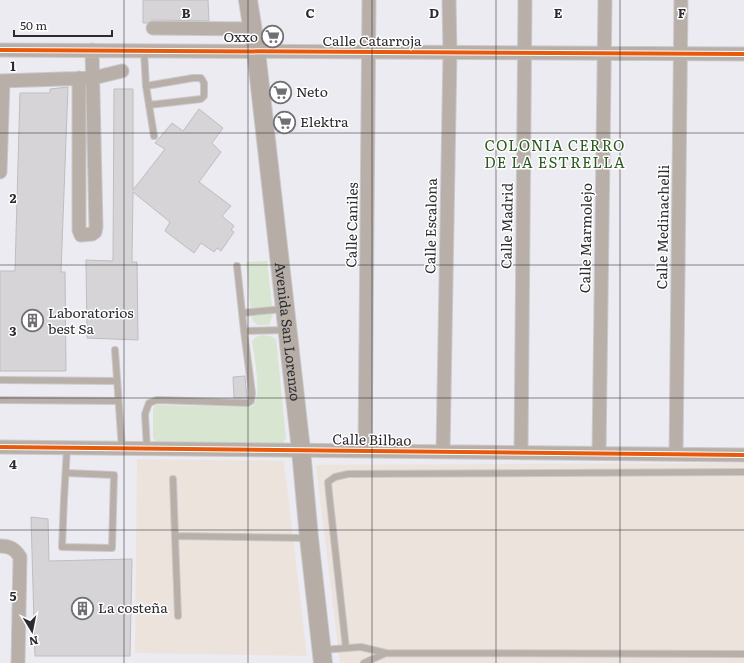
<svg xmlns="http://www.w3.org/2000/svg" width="744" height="663" font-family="Literata,serif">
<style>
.industrial{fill:#ede3dd}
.green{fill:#d8e5d1}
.building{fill:#d6d4d6;stroke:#c0bdbf}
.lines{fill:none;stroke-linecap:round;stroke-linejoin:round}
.service-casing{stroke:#c9c9cd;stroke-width:8}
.minor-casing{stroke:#c9c9cd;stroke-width:15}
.secondary-casing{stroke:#c9c9cd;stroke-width:20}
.service{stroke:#b8afa8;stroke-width:6}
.minor{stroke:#b8afa8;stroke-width:13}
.secondary{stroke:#b6ada7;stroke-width:18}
.cycleway-casing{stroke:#fff;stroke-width:6}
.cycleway{stroke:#e8590c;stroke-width:4}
.grid{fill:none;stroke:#2c2c30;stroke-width:1;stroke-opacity:0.55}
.labels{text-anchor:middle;stroke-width:3;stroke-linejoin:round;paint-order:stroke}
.poi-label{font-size:14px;fill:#2c2c30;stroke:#fff;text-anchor:start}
.street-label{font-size:14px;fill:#2c2c30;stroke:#fff}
.neighbourhood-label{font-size:15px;letter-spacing:1px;fill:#2c5921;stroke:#fff}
.grid-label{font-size:13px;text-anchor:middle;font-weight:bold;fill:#2c2c30;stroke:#fff;stroke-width:3;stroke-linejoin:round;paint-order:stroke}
</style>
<rect width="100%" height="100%" fill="#ebebf1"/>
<path class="industrial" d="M137,459L284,461L307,656L135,653Z
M744,463V663H340L316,465Z"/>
<path class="green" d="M267,261L273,314L269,325H258L253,321L251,314L246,262Z
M263,335L270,336L276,339L286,438L283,443H157L153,438V408L156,405L252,407C263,399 254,355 252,341L256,337Z"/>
<path class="building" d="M143,0H208L209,21L153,20L147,23H143Z
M68,87L61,272H65L66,371H0V271H15L20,93H50V89Z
M114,89H133V190L165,149L155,143L172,123L183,131L199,109L223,128L212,143L221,152L199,182L231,206L222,216L234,226L231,230L234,232L221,251L217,248L214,252L201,243L194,253L165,231L170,222L133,192L132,262H137L138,340L87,338L86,260L113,261Z
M245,376L247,398H234L233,377Z
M31,517L48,519L49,561L132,559L130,656H35Z"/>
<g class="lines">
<defs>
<path id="service" d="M144,51L146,86L154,136
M146,86L193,78H201L204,83V96L201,99L149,105
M237,266L244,331
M242,313L283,309
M115,350L122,449
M0,380L116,381
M0,400L118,401
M147,449L145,414L149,403L157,400L248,403L251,401L252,393L244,331L286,330
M66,473L114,475L112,548L62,547L64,499L67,448
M173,479L175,536L307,538
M175,536L178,616
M346,648L329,493L328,482L335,477L348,474L744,472
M322,650L361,647L386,653L744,654
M364,663L386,653"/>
<path id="minor" d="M153,28L252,29
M0,50L744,54
M79,78V230L81,235L92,234L95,232L96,227L92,50
M0,81L93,78L122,71
M0,172L3,81
M0,447L744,455
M365,451L369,0
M443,452L450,52L449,0
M521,453L525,0
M599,453L605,0
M676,454L681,0
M0,546C10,546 15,549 20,557L18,663"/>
<g id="secondary">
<path id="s1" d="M248,0L256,51L301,450L309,538L323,663"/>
</g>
</defs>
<use href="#service" class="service-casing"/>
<use href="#minor" class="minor-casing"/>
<use href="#secondary" class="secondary-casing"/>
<use href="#service" class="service"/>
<use href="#minor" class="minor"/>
<use href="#secondary" class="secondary"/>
<defs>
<path id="cycleway" d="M0,50L744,54
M0,447L744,455"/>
</defs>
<use href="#cycleway" class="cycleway-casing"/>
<use href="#cycleway" class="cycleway"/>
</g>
<path class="grid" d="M124,0V663M248,0V663M372,0V663M496,0V663M620,0V663M0,133H744M0,265H744M0,398H744M0,530H744"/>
<defs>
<symbol id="supermarket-ring" viewBox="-11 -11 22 22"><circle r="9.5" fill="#fff" stroke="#6f6f74" stroke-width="1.5"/><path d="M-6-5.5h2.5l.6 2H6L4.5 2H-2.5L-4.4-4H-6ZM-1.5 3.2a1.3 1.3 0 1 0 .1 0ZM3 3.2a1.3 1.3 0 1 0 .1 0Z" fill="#6f6f74"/></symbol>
<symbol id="building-ring" viewBox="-11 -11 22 22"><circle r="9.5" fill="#fff" stroke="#6f6f74" stroke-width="1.5"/><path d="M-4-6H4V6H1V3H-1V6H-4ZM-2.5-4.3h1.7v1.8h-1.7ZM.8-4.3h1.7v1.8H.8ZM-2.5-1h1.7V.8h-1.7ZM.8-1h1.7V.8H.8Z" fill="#6f6f74"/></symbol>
</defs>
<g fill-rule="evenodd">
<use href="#supermarket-ring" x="260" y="24" width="25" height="25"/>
<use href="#supermarket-ring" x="268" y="80" width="25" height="25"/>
<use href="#supermarket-ring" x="272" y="110" width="25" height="25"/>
<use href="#building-ring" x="20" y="308" width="25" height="25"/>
<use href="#building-ring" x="70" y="596" width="25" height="25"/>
</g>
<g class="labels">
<g class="poi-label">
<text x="258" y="42" text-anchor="end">Oxxo</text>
<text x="296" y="97">Neto</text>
<text x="300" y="127">Elektra</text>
<text x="48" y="318">Laboratorios<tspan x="48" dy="16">best Sa</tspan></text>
<text x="98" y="613">La costeña</text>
</g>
<g class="street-label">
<text x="372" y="46">Calle Catarroja</text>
<text transform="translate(352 225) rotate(-89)" y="5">Calle Caniles</text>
<text transform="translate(431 226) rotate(-89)" y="5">Calle Escalona</text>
<text transform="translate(507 226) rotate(-89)" y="5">Calle Madrid</text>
<text transform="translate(663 227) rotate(-89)" y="5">Calle Medinachelli</text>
<text transform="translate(586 238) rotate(-89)" y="5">Calle Marmolejo</text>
<text dy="5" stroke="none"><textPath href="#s1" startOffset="334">Avenida San Lorenzo</textPath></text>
<text transform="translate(372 440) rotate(1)" y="5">Calle Bilbao</text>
</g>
<g class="neighbourhood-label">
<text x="555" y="151">COLONIA CERRO<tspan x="555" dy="17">DE LA ESTRELLA</tspan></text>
</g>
</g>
<g class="grid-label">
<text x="186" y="18">B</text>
<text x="310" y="18">C</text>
<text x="434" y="18">D</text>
<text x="558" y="18">E</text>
<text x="682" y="18">F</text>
<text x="13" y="71">1</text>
<text x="13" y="203">2</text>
<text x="13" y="336">3</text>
<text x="13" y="469">4</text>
<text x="13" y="601">5</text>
</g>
<g transform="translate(32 631) rotate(170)" stroke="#ffffff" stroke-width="3" paint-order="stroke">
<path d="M0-3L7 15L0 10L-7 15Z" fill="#2c2c30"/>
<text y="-6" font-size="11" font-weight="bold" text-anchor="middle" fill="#2c2c30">N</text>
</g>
<path d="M14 30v6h98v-6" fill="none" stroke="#2c2c30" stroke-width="2"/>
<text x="20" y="30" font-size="12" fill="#2c2c30" stroke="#ffffff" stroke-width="3" paint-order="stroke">50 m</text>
</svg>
